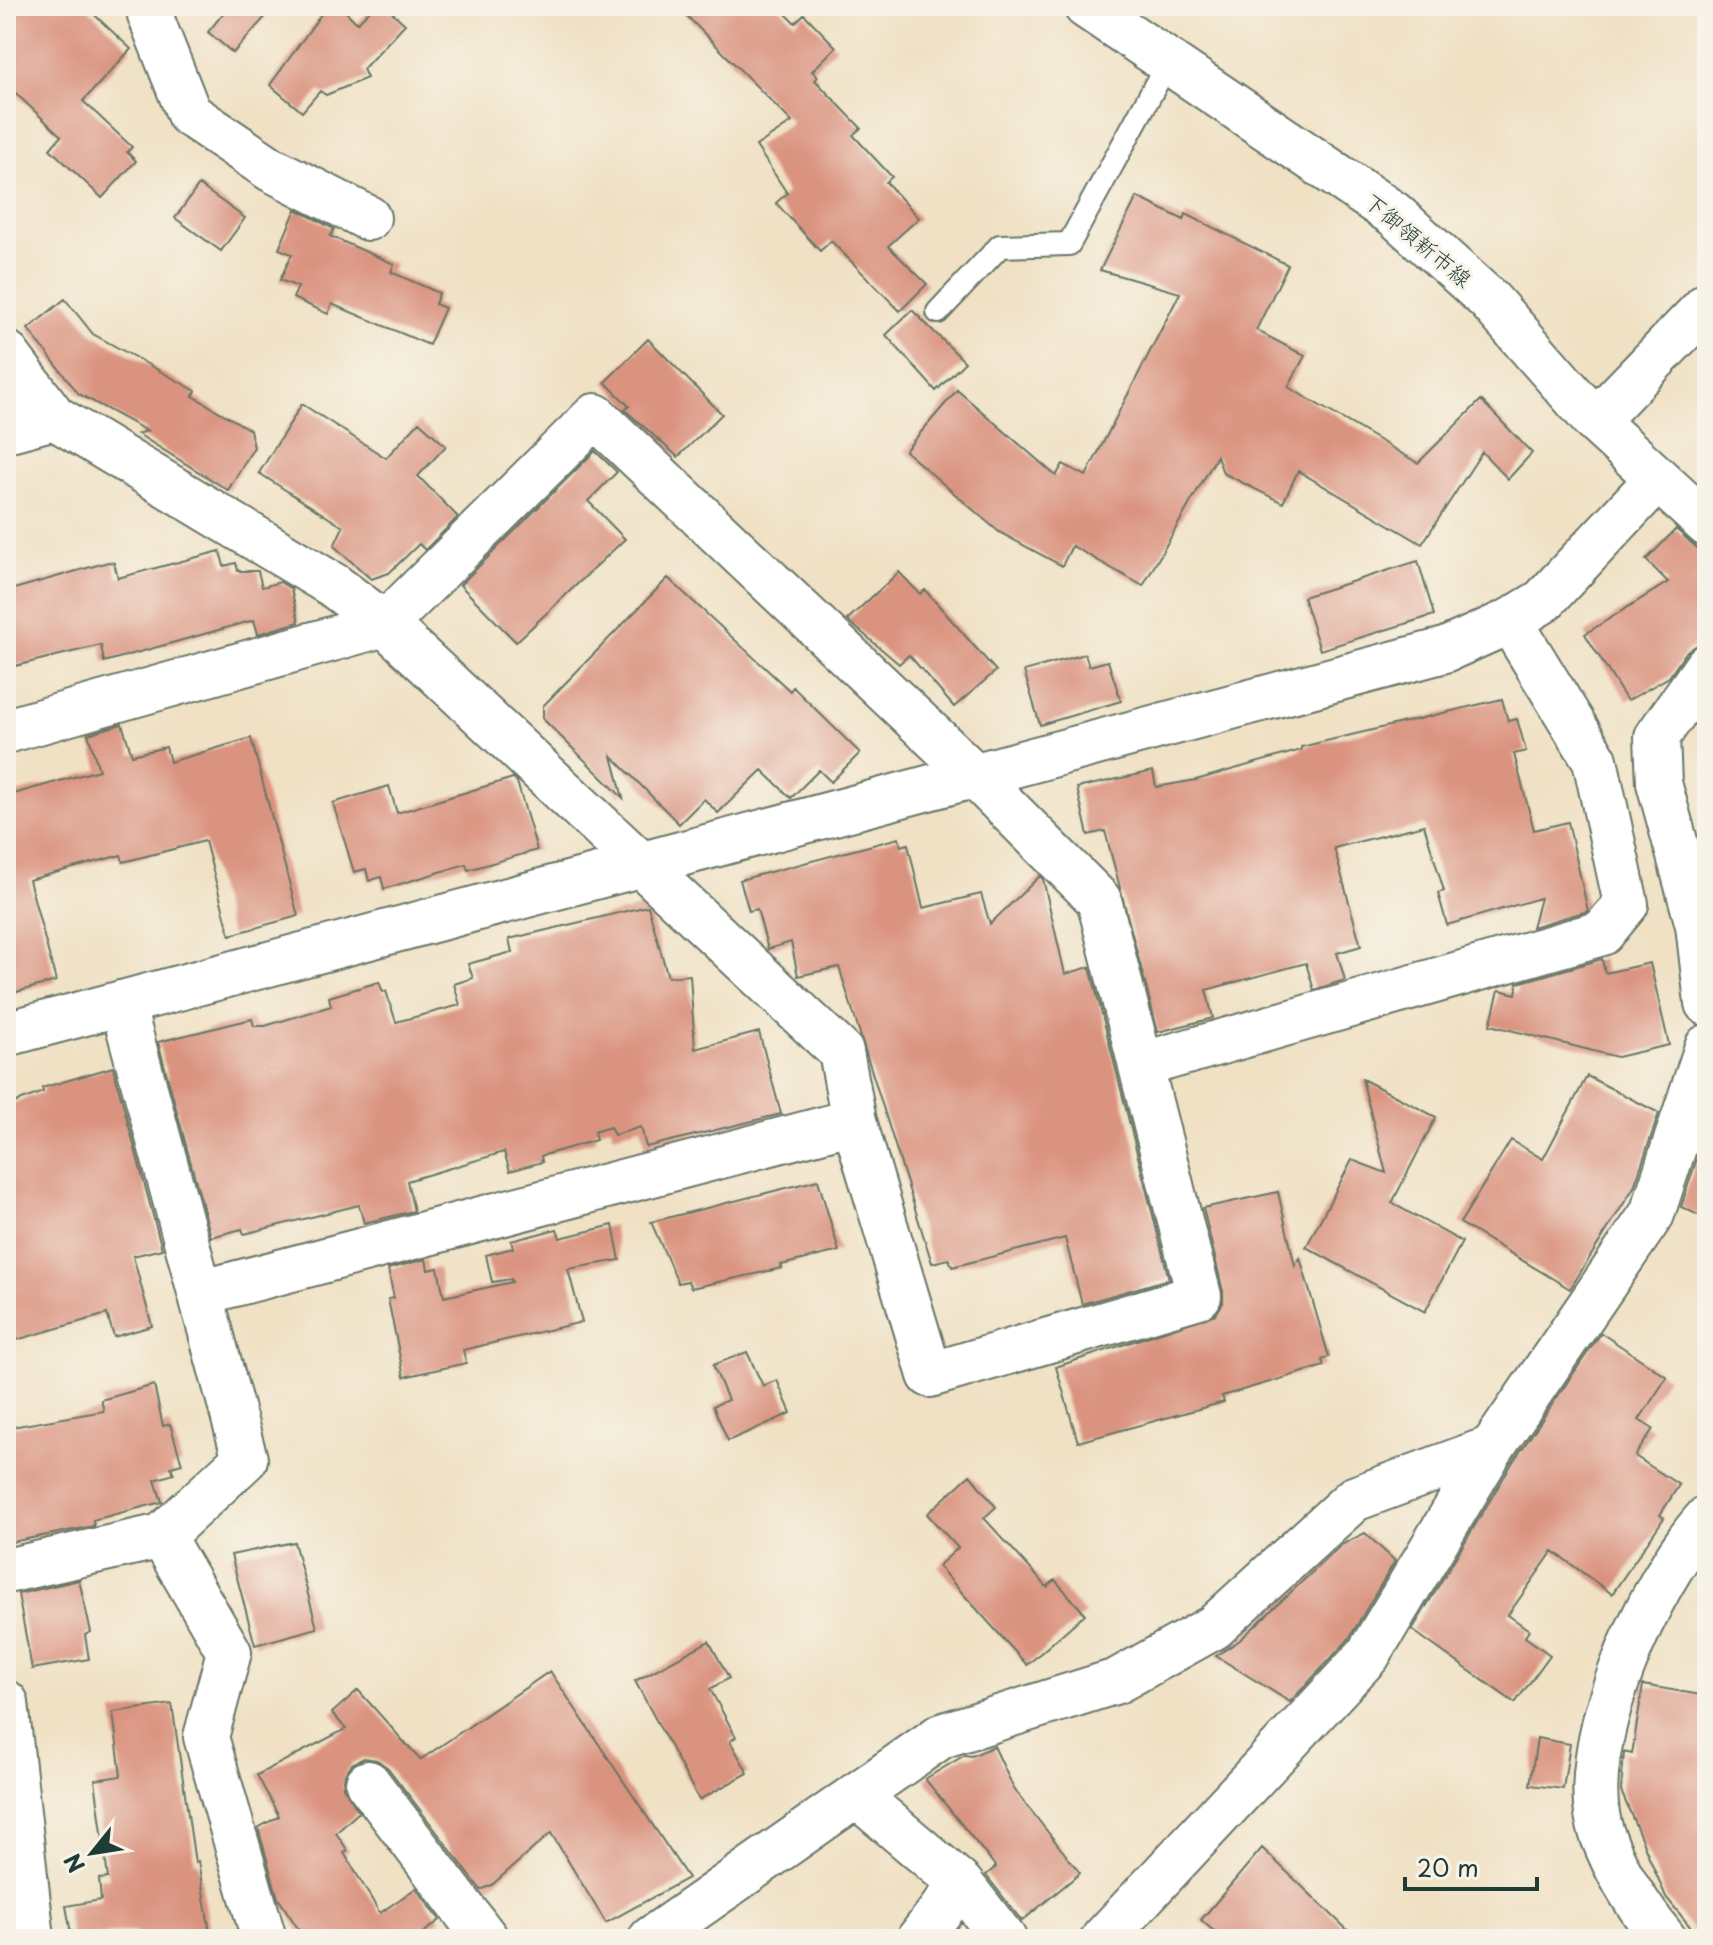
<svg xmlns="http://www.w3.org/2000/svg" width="1713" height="1945" font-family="'Playpen Sans','Klee One',sans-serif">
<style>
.building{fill:#da937f}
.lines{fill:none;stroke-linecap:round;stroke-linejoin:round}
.lane-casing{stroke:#687666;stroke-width:26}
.street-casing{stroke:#687666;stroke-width:48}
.secondary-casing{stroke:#687666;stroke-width:48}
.lane{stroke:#fff;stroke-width:22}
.street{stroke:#fff;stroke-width:44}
.secondary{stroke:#fff;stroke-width:44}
.labels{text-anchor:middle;stroke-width:6;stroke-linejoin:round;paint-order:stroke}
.street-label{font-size:22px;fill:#1f3d34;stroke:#f7f3e8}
</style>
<rect width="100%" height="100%" fill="#f7f3e8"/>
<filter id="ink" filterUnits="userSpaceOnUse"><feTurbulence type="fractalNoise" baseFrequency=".0125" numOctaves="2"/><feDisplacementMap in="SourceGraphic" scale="16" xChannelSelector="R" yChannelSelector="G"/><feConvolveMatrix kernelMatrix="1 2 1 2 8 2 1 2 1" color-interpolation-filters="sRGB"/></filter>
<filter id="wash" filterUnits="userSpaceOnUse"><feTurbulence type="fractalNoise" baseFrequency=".006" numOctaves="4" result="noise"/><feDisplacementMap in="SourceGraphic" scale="32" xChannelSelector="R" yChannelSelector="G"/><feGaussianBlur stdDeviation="1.8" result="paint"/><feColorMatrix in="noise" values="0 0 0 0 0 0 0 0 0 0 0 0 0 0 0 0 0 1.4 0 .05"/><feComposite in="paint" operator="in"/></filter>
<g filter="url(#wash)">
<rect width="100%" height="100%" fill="#f0e1c4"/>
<g id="blocks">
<path class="building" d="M6,6H85L131,49L83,101L132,147L127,152L136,161L102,198L50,149L61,136L6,84Z
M229,6H275L233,53L208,32Z
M327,6H340L357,23L374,6H385L405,24L363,69L367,78L326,95L320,91L302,112L270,85Z
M677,6H778L795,23L804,14L836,47L812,71L818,77L815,80L861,128L853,135L892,177L886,182L919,218L888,246L927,284L900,311L831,241L820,251L776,203L787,193L756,146L792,122Z
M199,185L245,218L221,251L175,218Z
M1137,197L1184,220L1186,214L1288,265L1256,330L1305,356L1288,387L1418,463L1481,400L1532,453L1508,479L1482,452L1422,544L1298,471L1283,503L1223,473L1217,456L1143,586L1072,546L1062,566L999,532L905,451L957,390L1056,476L1063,464L1086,476L1180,293L1100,270Z
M296,209L334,229L330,236L394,264L391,272L439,293L435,304L445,308L429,345L332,304L328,314L293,298L298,287L280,280L292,254L279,249Z
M65,299L93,334L196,391L193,396L250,430L254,447L228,490L138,434L147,431L79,394L28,329Z
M912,310L965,362L936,391L886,335Z
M648,339L722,414L678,457L625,410L629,406L605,382Z
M302,404L386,458L419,422L446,446L418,476L458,517L425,550L419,544L389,573L371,579L334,546L343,527L259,473Z
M595,451L617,472L588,501L625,539L516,642L460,585Z
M1676,529L1707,557V641L1687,651L1669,677L1627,701L1585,634L1668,582L1646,560Z
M220,551L224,566L236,563L238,571H258L262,587L280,582L291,589L299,622L258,634L254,620L104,662L101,645L11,667L6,646V596L15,594L14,589L108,562L114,563L118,578Z
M1418,561L1434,615L1320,650L1303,597Z
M899,572L920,594L925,590L996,671L954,707L909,655L899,664L847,620Z
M668,578L790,691L793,687L860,753L831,782L819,770L791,798L762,770L718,813L704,799L679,824L612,756L623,798L543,719V706Z
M1085,654L1089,666L1108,661L1121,701L1040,725L1024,671Z
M1502,699L1508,721L1517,719L1526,751L1514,754L1534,830L1568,822L1588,911L1532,927L1540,898L1447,925L1438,893L1444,891L1424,825L1334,848L1361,946L1337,953L1345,980L1314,990L1306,963L1206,990L1213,1018L1158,1032L1105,831L1088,835L1077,788L1153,771L1156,787L1196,780L1301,750V747Z
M122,724L132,755L166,747L170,762L251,738L298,916L230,935L205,841L123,862L121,855L29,880L56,981L6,995V796L99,770L88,734Z
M513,778L517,782L537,850L468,870L466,864L384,889L381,877L369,881L366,869L354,872L333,803L389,786L397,813Z
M899,838L901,846L908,844L923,908L981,894L990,924L1040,876L1043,879L1065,974L1090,967L1169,1279L1082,1304L1065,1238L952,1267L949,1259L932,1263L839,967L798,976L791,942L768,949L757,909L749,911L740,880Z
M648,906L668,977L690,975L695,1049L759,1032L781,1114L646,1147L641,1127L614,1135L610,1127L594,1132L596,1140L541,1156L542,1162L510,1171L504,1152L407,1181L414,1211L364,1223L359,1205L244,1234L242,1229L211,1237L158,1042L252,1019L254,1026H265L331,1006L329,997L379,982L383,992L386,991L396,1022L460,1005L454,984L473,978L468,964L512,952L509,939Z
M1602,959L1605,973L1650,963L1669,1045L1617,1057L1490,1025L1499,990L1516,994L1518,983Z
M113,1067L162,1249L133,1256L152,1326L114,1337L107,1314L6,1343V1106L43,1092L42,1088Z
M1587,1076L1659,1113L1634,1187L1570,1289L1460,1223L1511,1140L1543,1159Z
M1362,1079L1436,1117L1392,1203L1462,1242L1425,1312L1306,1247L1352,1160L1386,1173Z
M1697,1158L1707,1162V1219L1681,1207Z
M818,1180L839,1251L781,1265L782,1268L691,1288L688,1281L678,1283L651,1222Z
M1278,1192L1295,1266L1300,1258L1329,1357L1322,1360L1324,1366L1222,1396L1224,1402L1078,1442L1056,1367L1216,1314L1223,1303V1291L1203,1208Z
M613,1225L620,1260L568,1269L582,1322L463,1350L466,1363L404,1377L388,1299L394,1298L388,1269L426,1259L428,1270L438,1268L444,1297L512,1282L511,1279L492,1282L486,1255L513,1248L511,1241L557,1229L560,1238Z
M1601,1333L1667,1377L1639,1420L1653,1429L1635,1456L1679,1485L1660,1515L1664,1518L1612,1594L1553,1551L1508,1615L1529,1630L1525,1637L1550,1655L1515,1703L1412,1630L1513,1462Z
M747,1352L763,1386L777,1380L791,1413L728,1441L713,1406L728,1400L713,1365Z
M154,1385L163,1426L170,1424L182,1464L171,1467L174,1474L155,1480L162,1502L93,1520L94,1526L6,1543V1428L104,1411L101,1400Z
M970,1475L996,1507L984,1518L1047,1587L1055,1580L1085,1614L1027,1665L938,1566L958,1548L927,1514Z
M1365,1533L1395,1561L1348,1640L1290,1702L1216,1656L1240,1640L1341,1545Z
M294,1542L317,1628L255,1645L231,1555Z
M79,1580L91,1632L85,1635L89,1659L32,1669L18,1594Z
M709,1641L729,1678L710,1689L736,1737L730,1741L748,1773L699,1800L635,1681Z
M550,1671L688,1878L606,1923L551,1833L492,1885L481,1890L388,1768L377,1760L364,1758L352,1764L345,1774L343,1787L359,1812L336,1833L348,1851L344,1853L380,1913L416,1888L440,1920L415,1939H305L278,1898L258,1828L279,1816L257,1775L346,1729L332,1713L358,1690L420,1760Z
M1643,1685L1707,1696V1939H1700L1666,1897L1621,1791L1624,1752L1632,1754Z
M172,1704L195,1863L198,1861L211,1939H141L135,1931L72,1939L66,1906L101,1900L99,1879L108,1878L95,1780L121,1776L113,1712Z
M1537,1738L1570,1744L1563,1789L1530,1785Z
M994,1746L1014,1789L1080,1873L1022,1921L986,1875L996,1867L925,1779L965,1755L972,1756Z
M1262,1848L1357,1939H1223L1201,1920Z"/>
</g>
</g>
<g filter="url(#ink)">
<use href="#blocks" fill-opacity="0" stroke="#687666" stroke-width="2"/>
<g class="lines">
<defs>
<path id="lane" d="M938,312L1000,246L1069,244L1168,62"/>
<path id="street" d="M154,6L150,15L189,114L271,169L368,218
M6,353L54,417L333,585L385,624L841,1052L854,1121L930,1375L1199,1296L1099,900L973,774L595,416L385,624L6,731
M1595,421L1707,305
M6,430L54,417
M1707,666L1657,737L1659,783L1698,925L1707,1003
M1141,1065L1602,933L1626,904L1595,760L1510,621
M200,1293L854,1121
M162,1536L229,1652L206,1737L264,1939
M6,1571L162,1536L245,1459L122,1003
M368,1783L486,1939
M856,1795L961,1884L1004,1939
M651,1939L941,1736L1117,1681L1214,1627L1354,1499L1492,1448L1652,1214L1707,1047
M919,1939L961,1884
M1103,1939L1368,1655L1492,1448
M1664,1939C1639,1908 1616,1872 1602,1834C1572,1750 1650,1581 1707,1518"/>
<path id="secondary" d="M1086,6L1394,214L1489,300L1595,421L1707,524
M6,1034L1445,650L1510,621L1543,601L1657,479
M6,1703L32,1939"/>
</defs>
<use href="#lane" class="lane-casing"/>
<use href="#street" class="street-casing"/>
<use href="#secondary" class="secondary-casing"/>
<use href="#lane" class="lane"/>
<use href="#street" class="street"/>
<use href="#secondary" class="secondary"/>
</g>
</g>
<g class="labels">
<g class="street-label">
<text transform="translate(1418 240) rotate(40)" y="8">下御領新市線</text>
</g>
</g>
<rect width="1713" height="1945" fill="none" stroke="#f7f3e8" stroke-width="32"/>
<g transform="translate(92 1853) rotate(240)" stroke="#f7f3e8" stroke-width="6" paint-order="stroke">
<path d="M0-6L14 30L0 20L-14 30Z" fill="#1f3d34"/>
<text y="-12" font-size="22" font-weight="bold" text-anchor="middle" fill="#1f3d34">N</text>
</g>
<path d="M1405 1877v12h132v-12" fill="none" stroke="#1f3d34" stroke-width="4"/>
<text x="1417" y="1877" font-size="24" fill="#1f3d34" stroke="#f7f3e8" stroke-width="6" paint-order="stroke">20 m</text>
</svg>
